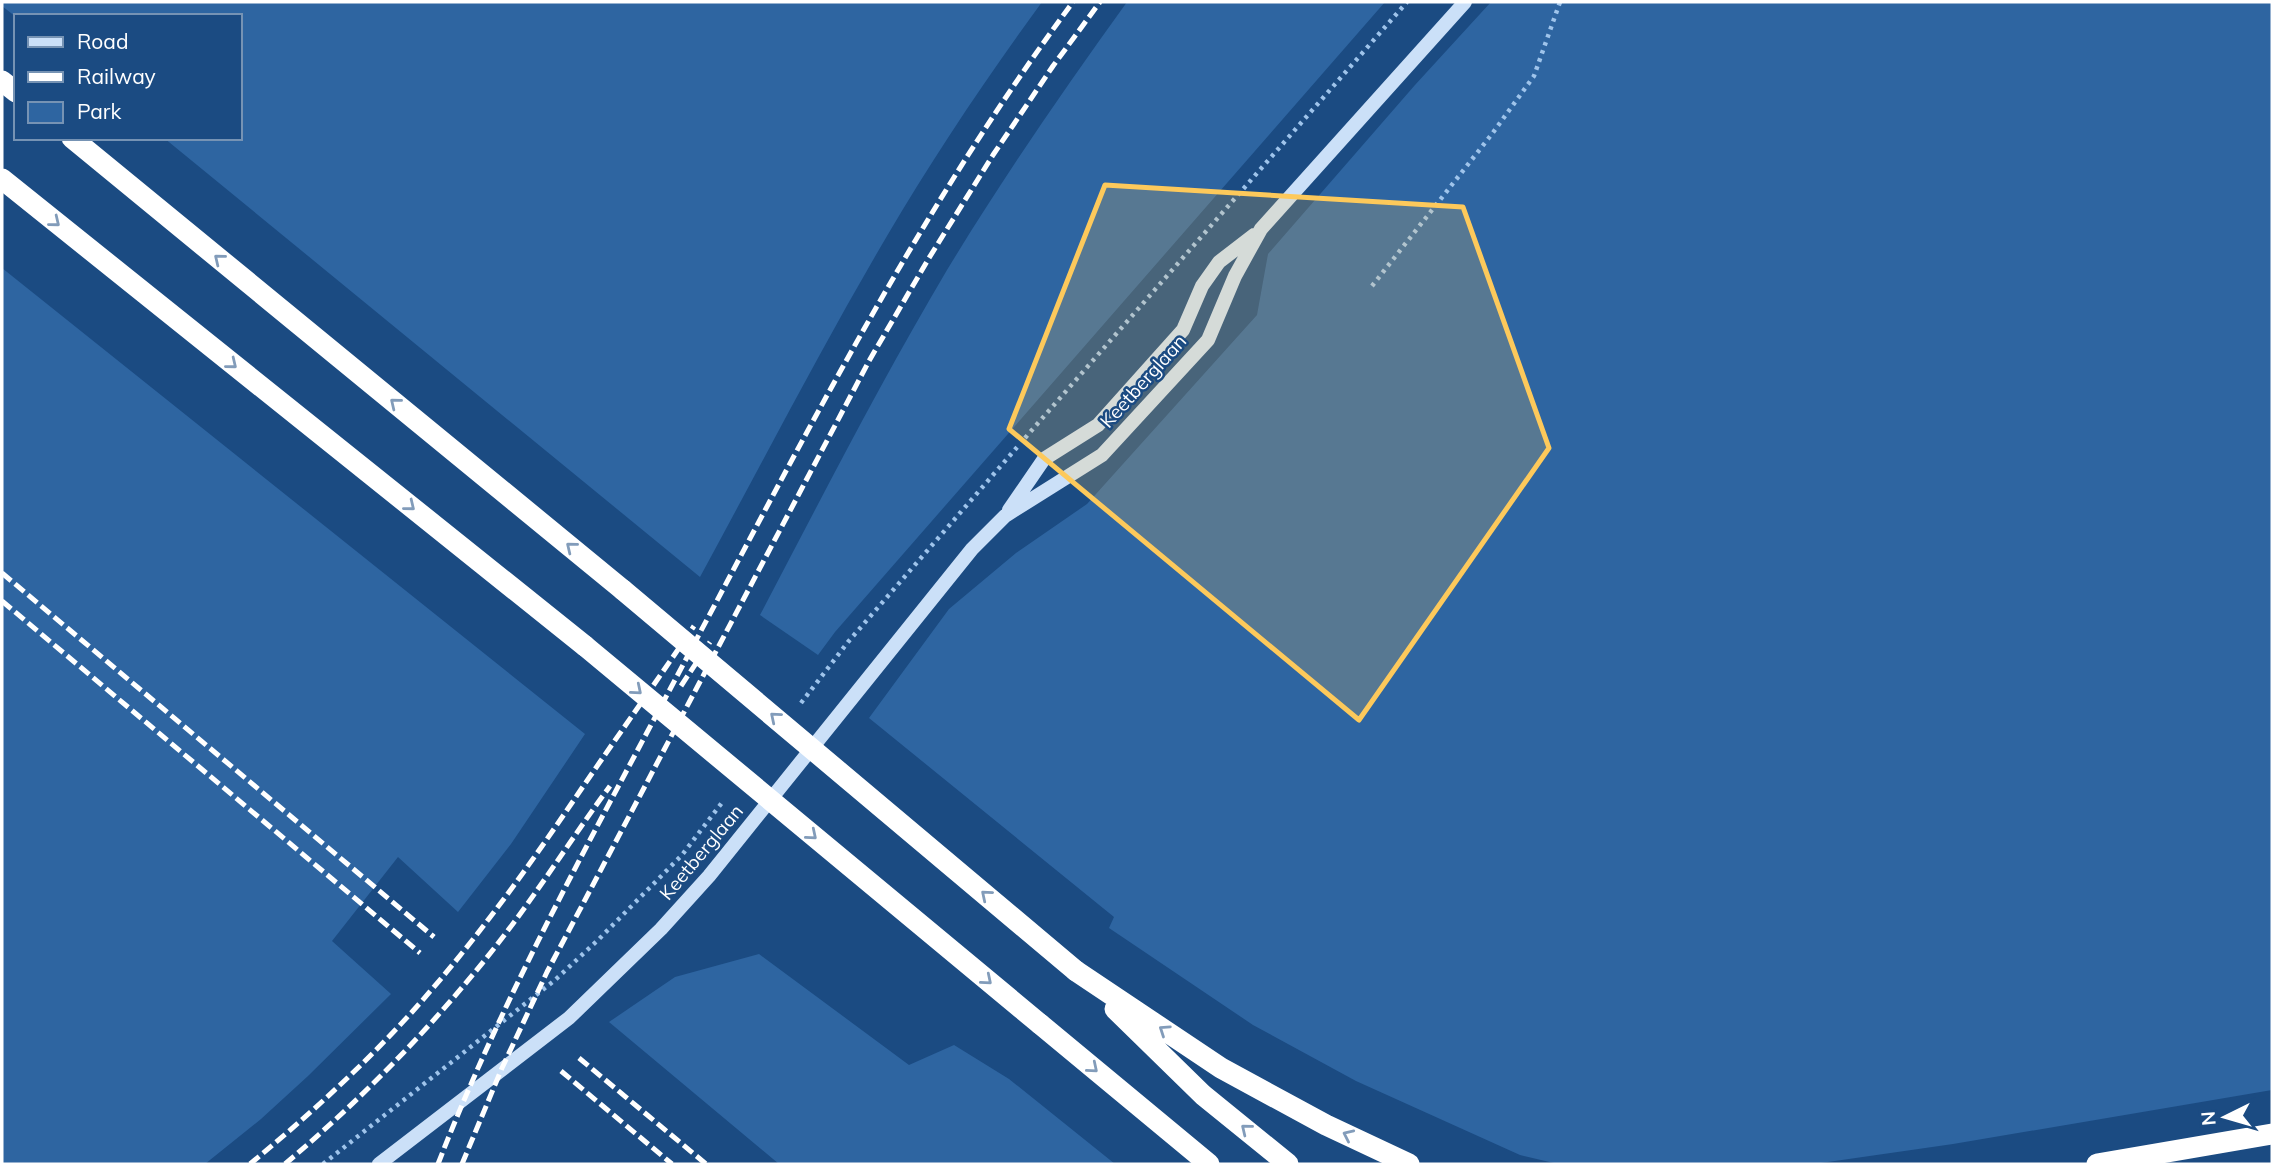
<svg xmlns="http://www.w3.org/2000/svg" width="2274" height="1166" font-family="Mulish,sans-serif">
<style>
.green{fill:#2e65a1}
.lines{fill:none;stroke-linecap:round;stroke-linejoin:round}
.path{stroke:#9fc4eb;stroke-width:4.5;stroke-dasharray:3.5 5;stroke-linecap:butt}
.secondary{stroke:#cbe0f8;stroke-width:14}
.motorway{stroke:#fff;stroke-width:21}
.rail{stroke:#fff;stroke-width:5;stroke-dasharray:12 5;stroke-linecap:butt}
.motorway-bridge{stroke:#fff;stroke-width:21}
.oneway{stroke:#829cba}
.marked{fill:#fdc95b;fill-opacity:0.2;stroke:#fdc95b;stroke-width:5;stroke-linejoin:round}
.labels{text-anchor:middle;stroke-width:5;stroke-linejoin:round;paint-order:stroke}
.street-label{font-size:19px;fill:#fff;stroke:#1b4b82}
</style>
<rect width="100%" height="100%" fill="#1b4b82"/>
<path class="green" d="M2,2H1042C987,77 934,156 887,236C821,348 762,463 700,577L164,138H240V16L16,17L2,6Z
M1127,2H1385L835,632L818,655L760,615C821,499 880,383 947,270C1003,178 1064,89 1127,2Z
M1491,2H2272V1090L1953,1144L1814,1164H1558L1520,1155L1356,1081L1253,1025L1109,928L1114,917L869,718L949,609L1016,553L1087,504L1257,315L1268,254L1415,85Z
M2,268L585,734L511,844L458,912L398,857L332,941L391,994L308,1076L261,1119L205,1164H2Z
M759,954L909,1065L954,1045L1009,1079L1115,1164H779L609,1022L675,977Z"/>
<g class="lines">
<path class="path" d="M1372,286L1492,134L1534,76L1560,2
M1025,438L1407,2
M801,703L848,642L1019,445
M323,1164L555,980L598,940L682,855L724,800"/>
<path class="secondary" d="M1009,510L1044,459L1098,425L1183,330L1202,286L1219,262L1254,235
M379,1164L569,1018L661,929L709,876L972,549L1005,516L1102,455L1208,340L1235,276L1261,229L1465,2"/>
<path class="motorway" d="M2,81L16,92
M72,138L623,590
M2,179L585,646
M1076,971L1221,1068L1326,1125L1409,1164
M1115,1009L1203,1095L1288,1164
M1040,1024L1209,1164
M2097,1164L2272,1134"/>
<path class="rail" d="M2,573L434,937
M2,601L420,953
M681,686L710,642
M579,1058L706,1164
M561,1071L672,1164
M250,1164C307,1117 363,1066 412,1012C475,942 530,865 582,788C619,734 657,681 694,626
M285,1164C362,1099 433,1026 496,946C536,895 571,839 610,786
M438,1164C508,984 604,815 694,644C811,424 924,203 1073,2
M462,1164L502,1068L547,972L869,361L929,258L993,155L1053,66L1100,2"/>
<path class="motorway-bridge" d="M623,590L1076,971
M585,646L1040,1024"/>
</g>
<defs><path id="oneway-chevron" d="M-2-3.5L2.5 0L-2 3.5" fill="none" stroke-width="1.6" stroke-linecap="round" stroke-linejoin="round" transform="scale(1.75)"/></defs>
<g class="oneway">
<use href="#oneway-chevron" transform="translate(55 222) rotate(39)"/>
<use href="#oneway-chevron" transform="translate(219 259) rotate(-141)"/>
<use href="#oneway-chevron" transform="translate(232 364) rotate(39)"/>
<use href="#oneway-chevron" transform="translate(395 403) rotate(-141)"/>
<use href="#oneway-chevron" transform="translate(410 506) rotate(39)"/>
<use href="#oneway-chevron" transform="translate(571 547) rotate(-141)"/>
<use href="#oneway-chevron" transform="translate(637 690) rotate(40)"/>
<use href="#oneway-chevron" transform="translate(775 717) rotate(-140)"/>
<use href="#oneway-chevron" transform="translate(812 835) rotate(40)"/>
<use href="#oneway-chevron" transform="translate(986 895) rotate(-140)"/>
<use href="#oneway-chevron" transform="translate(987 980) rotate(40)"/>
<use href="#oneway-chevron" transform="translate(1164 1030) rotate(-146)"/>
<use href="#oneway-chevron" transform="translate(1093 1068) rotate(40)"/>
<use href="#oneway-chevron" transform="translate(1246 1129) rotate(-141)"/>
<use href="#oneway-chevron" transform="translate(1348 1135) rotate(-155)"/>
</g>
<path class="marked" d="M1105,185L1463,207L1549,448L1359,720L1009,429Z"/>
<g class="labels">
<g class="street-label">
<text transform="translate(1143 381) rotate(-48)" y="7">Keetberglaan</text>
<text transform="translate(701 852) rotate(-50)" y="7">Keetberglaan</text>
</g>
</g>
<rect width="2274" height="1166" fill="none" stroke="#ffffff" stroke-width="7"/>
<rect x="14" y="14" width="228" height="126" fill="#1b4b82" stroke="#7693b4" stroke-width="2"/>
<rect x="28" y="37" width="35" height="10" fill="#cbe0f8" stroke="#7693b4" stroke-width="2"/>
<text x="77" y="49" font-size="21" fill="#ffffff">Road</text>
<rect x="28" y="72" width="35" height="10" fill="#ffffff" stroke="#7693b4" stroke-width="2"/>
<text x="77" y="84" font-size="21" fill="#ffffff">Railway</text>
<rect x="28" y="102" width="35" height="21" fill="#2e65a1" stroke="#7693b4" stroke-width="2"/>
<text x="77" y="119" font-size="21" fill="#ffffff">Park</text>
<g transform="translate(2225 1117) rotate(265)" stroke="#1b4b82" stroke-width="5" paint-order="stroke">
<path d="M0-5L12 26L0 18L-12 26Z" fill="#ffffff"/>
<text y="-10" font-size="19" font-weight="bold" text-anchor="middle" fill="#ffffff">N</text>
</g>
</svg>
